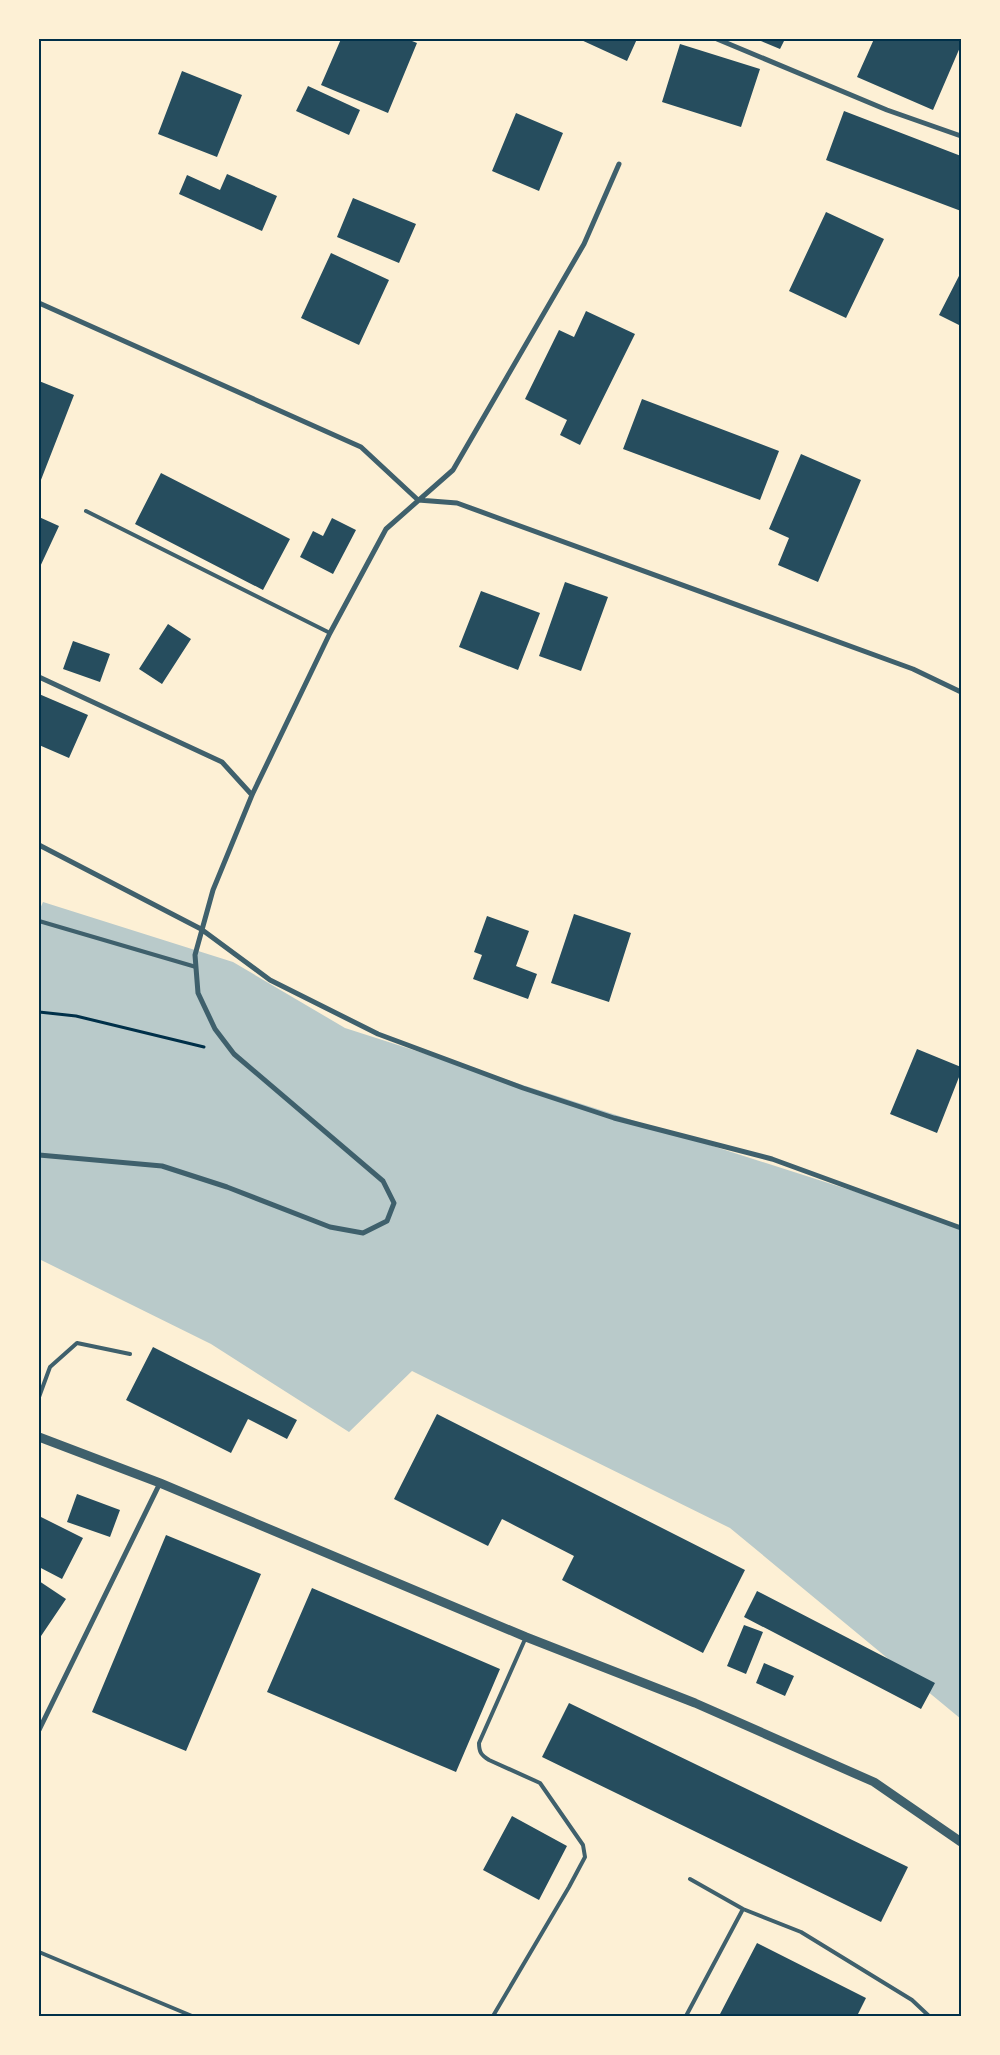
<svg xmlns="http://www.w3.org/2000/svg" width="1000" height="2055" font-family="Lato,sans-serif">
<style>
.green{fill:#b9caca}
.building{fill:#264d5e}
.lines{fill:none;stroke-linecap:round;stroke-linejoin:round}
.path{stroke:#003049;stroke-width:3}
.service{stroke:#3f606c;stroke-width:4}
.minor{stroke:#3f606c;stroke-width:5}
.tertiary{stroke:#3f606c;stroke-width:9}
.neatline{fill:none;stroke:#003049;stroke-width:2}
</style>
<rect width="100%" height="100%" fill="#fdf0d5"/>
<path class="green" d="M43,902L233,962L345,1028L953,1223L961,1228V1719L730,1528L412,1371L349,1432L211,1344L39,1259V911Z"/>
<path class="building" d="M341,39H407L417,43L388,113L321,85Z
M579,39H637L627,61Z
M756,39H785L780,49Z
M874,39H961V45L933,110L857,77Z
M680,44L760,69L741,127L662,102Z
M182,71L242,95L217,157L158,134Z
M308,86L360,110L349,135L296,111Z
M844,111L961,156V211L826,160Z
M516,113L563,133L539,191L492,171Z
M227,174L277,196L262,231L179,194L187,175L220,190Z
M353,198L416,224L399,263L337,237Z
M826,212L884,239L846,318L789,291Z
M331,253L389,280L359,345L301,318Z
M961,272V326L939,315Z
M586,311L635,334L580,445L560,435L567,420L525,399L559,330L574,337Z
M39,381L74,395L39,485Z
M642,399L779,451L760,500L623,449Z
M801,454L861,480L818,582L778,565L789,538L769,529Z
M161,473L290,539L263,590L135,524Z
M39,517L59,526L39,569Z
M332,518L356,530L333,574L300,557L313,531L323,536Z
M565,582L608,597L581,671L539,656Z
M481,591L540,613L518,670L459,647Z
M168,624L191,639L162,684L139,669Z
M73,641L110,654L100,682L63,669Z
M39,694L88,715L69,758L39,745Z
M574,914L631,933L609,1002L551,983Z
M487,916L529,931L516,966L537,974L528,999L473,979L482,955L474,952Z
M917,1049L961,1067V1072L937,1133L890,1114Z
M153,1347L297,1420L287,1439L248,1419L231,1453L126,1400Z
M437,1414L745,1570L703,1653L562,1580L574,1556L502,1519L488,1546L394,1499Z
M77,1494L120,1510L110,1537L67,1522Z
M39,1516L83,1538L62,1579L39,1567Z
M166,1535L261,1574L186,1751L92,1712Z
M39,1581L66,1599L39,1639Z
M312,1588L500,1669L456,1772L267,1692Z
M757,1591L935,1683L921,1709L744,1617Z
M744,1625L763,1632L746,1674L727,1666Z
M764,1663L794,1676L785,1696L756,1683Z
M569,1703L908,1867L881,1922L542,1757Z
M512,1816L567,1846L539,1900L483,1870Z
M757,1943L866,1998L857,2016H719Z"/>
<g class="lines">
<path class="path" d="M39,1012L76,1016L204,1047"/>
<path class="service" d="M86,511L330,633
M39,921L196,967
M39,1397L50,1367L77,1343L130,1354
M690,1879L743,1909L801,1932L912,2000L929,2016
M39,1952L192,2016
M493,2016L569,1887L585,1857L583,1845L540,1783L489,1760C481,1755 479,1752 479,1743L526,1637
M686,2016L743,1909"/>
<path class="minor" d="M717,39L887,110L961,136
M39,303L361,447L418,500L457,503L913,669L961,692
M39,677L222,762L252,795
M39,845L201,929L270,980L378,1034L523,1088L614,1118L772,1159L961,1228
M39,1155L162,1166L227,1187L330,1227L363,1233L387,1221L394,1203L383,1181L234,1054L215,1029L198,993L195,955L213,890L252,795L330,633L386,529L453,470L584,244L619,164
M39,1730L160,1483"/>
<path class="tertiary" d="M39,1437L160,1483L526,1637L695,1703L874,1782L961,1842"/>
</g>
<rect width="1000" height="2055" fill="none" stroke="#fdf0d5" stroke-width="80"/>
<rect x="40" y="40" width="920" height="1975" class="neatline"/>
</svg>
